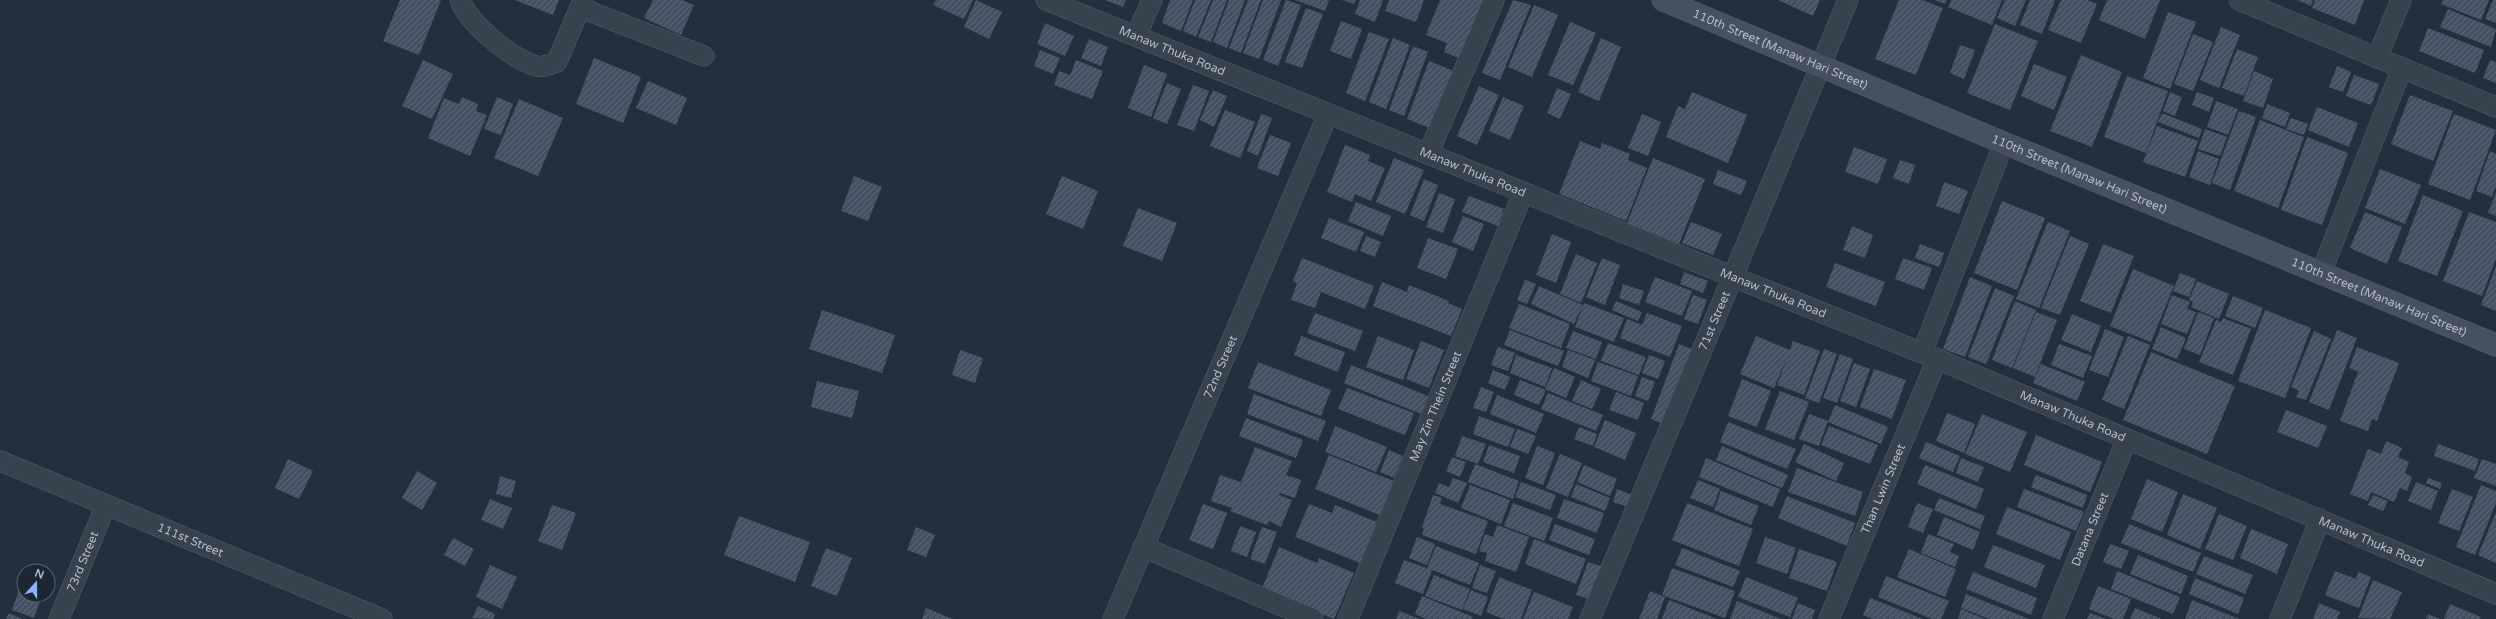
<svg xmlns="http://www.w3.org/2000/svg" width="2496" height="619" font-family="'Varela Round',sans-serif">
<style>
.building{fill:url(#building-hatch)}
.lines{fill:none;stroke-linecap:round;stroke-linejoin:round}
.minor-casing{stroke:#565f6c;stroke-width:21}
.secondary-casing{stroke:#565f6c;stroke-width:23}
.minor{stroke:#38414e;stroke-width:20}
.secondary{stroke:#465061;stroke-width:22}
.labels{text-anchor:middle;stroke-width:3;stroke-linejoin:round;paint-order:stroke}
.street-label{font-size:12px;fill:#b4bcc9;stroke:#1d2633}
</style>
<defs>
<pattern id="building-hatch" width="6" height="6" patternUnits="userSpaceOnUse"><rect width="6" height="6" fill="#455162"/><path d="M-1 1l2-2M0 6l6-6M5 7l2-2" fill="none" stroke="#5d6877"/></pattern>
</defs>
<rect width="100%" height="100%" fill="#242f3e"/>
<path class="building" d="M400,0H441L419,55L383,41Z
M515,0H559L553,15Z
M653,0H682L694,5L681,35L644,18Z
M936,0H973L964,19L933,5Z
M976,0L1002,12L989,39L964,27Z
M1105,0H1126L1123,7Z
M1170,0H1193L1181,31L1162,23Z
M1195,0H1211L1196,37L1183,31Z
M1213,0H1227L1211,42L1198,37Z
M1229,0H1245L1227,48L1213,42Z
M1248,0H1261L1241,53L1229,48Z
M1263,0H1281L1259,59L1243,53Z
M1286,0L1301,5L1278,66L1263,60Z
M1295,0H1329L1325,11Z
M1342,0H1356L1354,4Z
M1360,0H1383L1375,22L1355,14Z
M1389,0H1424L1416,22L1385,11Z
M1440,0H1486L1463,60L1444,52L1447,43L1426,35Z
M1513,0L1531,5L1500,80L1482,73Z
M1778,0H1820L1813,16Z
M1899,0H1923L1943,8L1916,75L1875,59Z
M1934,0H1947L1945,4Z
M1951,0H2002L1992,25L1948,7Z
M2005,0H2026L2015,26L1997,18Z
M2030,0H2055L2042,34L2020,25Z
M2061,0H2087L2097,4L2081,43L2048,30Z
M2107,0H2160L2145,39L2099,20Z
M2297,0H2313L2311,6Z
M2315,0H2364L2355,25L2312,8Z
M2443,0H2489L2481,20L2441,4Z
M2493,0H2496V23L2485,19Z
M1534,5L1558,15L1532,77L1508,67Z
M1306,8L1323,14L1302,68L1285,62Z
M2448,9L2496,29L2491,47L2440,27Z
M2168,12L2196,22L2170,89L2143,78Z
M1341,21L1362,29L1351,59L1330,51Z
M1570,22L1596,33L1573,85L1548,75Z
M1045,23L1074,36L1065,56L1037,44Z
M1995,24L2038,41L2010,110L1967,93Z
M2221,27L2240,35L2219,88L2200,80Z
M2428,28L2484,50L2475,73L2419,51Z
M1369,32L1389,39L1365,101L1346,93Z
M2193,34L2213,42L2193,91L2174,84Z
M1393,38L1410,45L1386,109L1369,102Z
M1601,38L1621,47L1599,101L1578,92Z
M1089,39L1108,47L1101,66L1081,58Z
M1960,45L1975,50L1964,79L1950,73Z
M1413,46L1428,52L1404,116L1389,110Z
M2237,49L2258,57L2244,96L2222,88Z
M1040,50L1060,58L1053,74L1034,66Z
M2081,55L2122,72L2092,147L2050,131Z
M594,58L641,77L623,123L576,104Z
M423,60L453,74L432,119L402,106Z
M1076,60L1103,71L1092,99L1054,85L1059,71L1070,75Z
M2490,60L2496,62V83L2483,78Z
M1429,61L1454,71L1432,129L1407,119Z
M2034,64L2067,77L2054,110L2021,96Z
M1144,65L1167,74L1151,117L1128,108Z
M2337,66L2351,72L2343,92L2329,87Z
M2254,71L2273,79L2263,108L2243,101Z
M2354,75L2379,84L2371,105L2346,96Z
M2127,76L2168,91L2146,153L2104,137Z
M648,81L687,98L676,125L636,108Z
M1167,83L1181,89L1167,124L1153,118Z
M1193,85L1209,91L1194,131L1177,125Z
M1479,86L1499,95L1477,145L1457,136Z
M1557,88L1571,94L1560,119L1547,113Z
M1213,90L1227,96L1214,127L1200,120Z
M1692,92L1747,115L1728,163L1666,137L1678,106L1685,109Z
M2170,92L2182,97L2175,116L2163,111Z
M2197,92L2214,98L2209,112L2192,105Z
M2410,95L2453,111L2433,161L2391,144Z
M462,97L478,104L476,111L487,115L470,156L428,138L444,98L459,104Z
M497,97L513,104L501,135L484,129Z
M1503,97L1524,106L1510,140L1489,131Z
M519,99L563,118L538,176L494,158Z
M2216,101L2238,109L2228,135L2207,127Z
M2267,104L2290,113L2285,127L2262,118Z
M2317,107L2358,123L2349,147L2308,130Z
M1225,110L1255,122L1240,158L1210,146Z
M2239,111L2256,117L2230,190L2212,183Z
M2162,113L2202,129L2199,138L2158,122Z
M1261,114L1272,118L1258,156L1247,151Z
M1642,114L1661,122L1648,156L1628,148Z
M2454,114L2496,130L2470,200L2428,184Z
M2291,118L2308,124L2304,135L2286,129Z
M2260,120L2304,137L2278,208L2234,191Z
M2157,126L2198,141L2185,177L2143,162Z
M2205,129L2227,137L2220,156L2198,149Z
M1270,135L1291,143L1278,176L1257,168Z
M2307,137L2348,153L2322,225L2281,210Z
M1580,141L1600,149L1602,143L1630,154L1628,160L1647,168L1626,221L1559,194Z
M1345,145L1370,155L1368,161L1385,168L1371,201L1355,194L1352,202L1327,192Z
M1854,147L1887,159L1878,184L1845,172Z
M2198,151L2219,159L2210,185L2189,177Z
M2490,151L2496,154V186L2492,197L2476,191Z
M1394,158L1424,170L1405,214L1376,202Z
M1653,158L1705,179L1679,244L1627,223Z
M1900,160L1915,165L1909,184L1893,178Z
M2380,169L2421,185L2405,224L2365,208Z
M1718,170L1747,181L1741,195L1713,184Z
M854,176L882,187L868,221L841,211Z
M1062,176L1098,191L1083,229L1046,214Z
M1424,179L1438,185L1424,221L1410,215Z
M1944,182L1968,191L1959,214L1936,206Z
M2496,192V216L2488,213Z
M1439,193L1455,199L1443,233L1426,227Z
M2423,195L2463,211L2437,276L2398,261Z
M1469,196L1504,209L1498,226L1462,212Z
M2002,201L2045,218L2017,290L1974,273Z
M1356,202L1391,216L1383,236L1348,221Z
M1138,208L1177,223L1162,261L1123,246Z
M2365,212L2402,227L2387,264L2350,248Z
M2469,212L2496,222V259L2482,296L2443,281Z
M1463,216L1484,224L1473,251L1452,242Z
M1329,218L1364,232L1356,252L1321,238Z
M1691,222L1722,234L1713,255L1682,243Z
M2048,222L2070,231L2039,308L2016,299Z
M1852,226L1873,235L1865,258L1843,250Z
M1552,234L1571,242L1556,283L1536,275Z
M1366,236L1381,242L1375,257L1360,251Z
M2070,236L2089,244L2060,315L2041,308Z
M1428,238L1458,249L1446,279L1417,268Z
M1920,244L1944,253L1939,267L1915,258Z
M2103,244L2134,256L2111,313L2080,301Z
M1576,254L1597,263L1581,303L1560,294Z
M1302,258L1374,286L1365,309L1321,292L1315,308L1291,300L1297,283L1293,281Z
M1602,258L1620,265L1605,305L1586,297Z
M1903,258L1932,268L1924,290L1895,279Z
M1835,263L1885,282L1876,306L1826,287Z
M2496,266V311L2481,305Z
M2133,269L2174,286L2151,342L2110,326Z
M1684,272L1708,281L1703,293L1680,284Z
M2180,273L2196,279L2189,297L2173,291Z
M1655,277L1692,291L1682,316L1645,302Z
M1970,277L1992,286L1965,357L1943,349Z
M1525,280L1536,284L1527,304L1517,300Z
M2197,281L2229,294L2219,319L2191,307L2193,302L2189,300Z
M1382,282L1407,292L1409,285L1449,301L1448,303L1462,309L1451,336L1373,306Z
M1623,284L1644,291L1639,305L1619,298Z
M1539,286L1583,305L1574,324L1531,304Z
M1995,288L2014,296L1986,364L1968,357Z
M1693,295L1707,300L1698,324L1684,319Z
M2172,295L2190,302L2187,309L2196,312L2187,334L2161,324Z
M2233,296L2263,308L2255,328L2225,316Z
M1616,301L1642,312L1638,321L1612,310Z
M2015,301L2036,310L2012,368L1992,360Z
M1584,303L1624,318L1614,342L1575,327Z
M1519,304L1570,324L1561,348L1509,328Z
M822,310L895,335L882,373L809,349Z
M2265,310L2311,328L2285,398L2238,381Z
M2036,312L2057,320L2035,377L2013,368Z
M2198,312L2214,318L2200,355L2184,349Z
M1315,313L1363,331L1355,351L1307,333Z
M1647,313L1682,326L1670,357L1620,338L1627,319L1642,325Z
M2072,314L2101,326L2091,352L2061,340Z
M2223,318L2251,329L2233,375L2199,362L2216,320L2221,322Z
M2161,327L2186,338L2177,359L2152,349Z
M2105,329L2124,337L2108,377L2089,370Z
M1510,330L1564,351L1558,366L1504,345Z
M2337,330L2357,338L2329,410L2309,402Z
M1573,331L1602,342L1596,359L1566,348Z
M2314,331L2331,339L2306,400L2296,397L2299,391L2291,387Z
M1301,336L1345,352L1338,372L1294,355Z
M1378,336L1414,350L1403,380L1366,367Z
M1756,336L1790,350L1793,341L1820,351L1804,395L1777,385L1787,358L1774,388L1740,374Z
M2128,336L2150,345L2124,409L2102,400Z
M1421,341L1444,350L1429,388L1406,379Z
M1608,343L1646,357L1639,375L1601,361Z
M1679,344L1694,350L1666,425L1651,419Z
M2059,344L2092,356L2083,378L2051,365Z
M1498,347L1515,353L1508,371L1491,365Z
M2357,347L2399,363L2377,421L2372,419L2368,431L2340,421L2358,372L2369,376L2349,368Z
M1824,349L1837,354L1819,403L1805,398Z
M960,350L983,358L975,383L952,375Z
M1568,350L1595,360L1588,378L1562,367Z
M2151,352L2235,386L2207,454L2123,420Z
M1840,354L1853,359L1837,403L1823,398Z
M1516,355L1552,368L1545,387L1510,373Z
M1649,355L1665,361L1658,379L1642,373Z
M1258,362L1331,390L1321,416L1248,388Z
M1598,362L1638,376L1631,396L1591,381Z
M1854,363L1870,369L1856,407L1840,401Z
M2041,364L2085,382L2077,401L2033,383Z
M1351,365L1428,396L1421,414L1344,383Z
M1554,368L1575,377L1566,398L1545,389Z
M1874,369L1906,380L1892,419L1860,407Z
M1493,370L1510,377L1505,390L1488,383Z
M1642,377L1655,382L1648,401L1635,396Z
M1742,379L1771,391L1757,427L1728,416Z
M1520,380L1546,390L1539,405L1514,395Z
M1581,380L1601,389L1592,409L1572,401Z
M817,381L859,391L852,418L811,407Z
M1481,387L1494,392L1486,412L1473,408Z
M1347,388L1414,413L1405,435L1338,409Z
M1780,391L1809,402L1794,440L1765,429Z
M1616,392L1644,403L1638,420L1609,410Z
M1548,393L1603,415L1596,431L1541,409Z
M1254,394L1326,421L1318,441L1247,414Z
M1497,395L1544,414L1536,433L1490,414Z
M1835,405L1888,427L1881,444L1828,422Z
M2286,410L2327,426L2318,448L2277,432Z
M1947,413L1975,424L1964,453L1936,441Z
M1809,414L1828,421L1819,446L1799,439Z
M1982,414L2027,432L2010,472L1965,454Z
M1479,416L1515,429L1508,447L1473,434Z
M1246,418L1303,440L1296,458L1239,436Z
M1605,420L1636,433L1625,460L1594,447Z
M1728,422L1796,449L1787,469L1720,442Z
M1335,426L1387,447L1376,472L1325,452Z
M1829,426L1878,445L1870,464L1821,445Z
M1579,427L1597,434L1593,446L1574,439Z
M1517,429L1536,436L1528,454L1510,447Z
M2036,435L2102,462L2090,492L2024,465Z
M1462,436L1486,444L1478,464L1455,456Z
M2386,441L2402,448L2398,457L2409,462L2405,473L2412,477L2407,491L2400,488L2394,502L2371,492L2368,501L2350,494L2368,449L2381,454Z
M1926,442L1960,456L1953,472L1919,458Z
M1804,444L1844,463L1836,481L1795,462Z
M2438,444L2479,459L2475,471L2434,456Z
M1489,445L1520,456L1514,473L1483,462Z
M1537,446L1555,453L1543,485L1525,478Z
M1722,446L1788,475L1782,488L1716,460Z
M1255,447L1292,461L1286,475L1301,480L1295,498L1280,493L1279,495L1292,500L1281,527L1269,521L1267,525L1230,511L1232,508L1211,501L1220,475L1241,482Z
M1389,450L1403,456L1394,478L1380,472Z
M1560,454L1582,463L1568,497L1546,488Z
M1329,455L1396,482L1382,516L1315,489Z
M1452,457L1466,462L1460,477L1446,471Z
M1706,458L1780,489L1773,507L1699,477Z
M1961,458L1984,467L1978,482L1956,473Z
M288,459L313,471L299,499L275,488Z
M2482,459L2496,464V486L2474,478Z
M1475,464L1519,481L1513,499L1468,482Z
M1584,465L1617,479L1610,496L1577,482Z
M1925,465L1984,489L1976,509L1917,484Z
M1797,468L1863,492L1855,516L1788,492Z
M417,471L437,483L422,510L402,498Z
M2036,475L2087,495L2083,508L2031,487Z
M500,476L516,481L511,498L496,494Z
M1453,478L1467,483L1458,503L1435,493L1439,483L1449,487Z
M2428,478L2442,483L2440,489L2426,483Z
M2147,479L2178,492L2162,532L2131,519Z
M1698,480L1720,489L1713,507L1690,498Z
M1521,482L1556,495L1550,510L1515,497Z
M2416,482L2438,491L2431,510L2408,501Z
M1576,484L1610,498L1605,511L1571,497Z
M1470,485L1510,500L1501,524L1461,508Z
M2481,485L2496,491V503L2475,555L2456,547Z
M1617,489L1632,495L1628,507L1613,502Z
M2024,489L2084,512L2076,531L2017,507Z
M2452,489L2473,497L2459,531L2438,523Z
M1721,491L1759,506L1751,525L1714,510Z
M2183,494L2217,508L2200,549L2167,535Z
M1433,495L1442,498L1440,504L1488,521L1476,554L1422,535L1424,528L1422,527Z
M2373,495L2388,501L2383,511L2368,505Z
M1787,496L1855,523L1847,546L1778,518Z
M1939,498L1985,516L1980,529L1934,510Z
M490,499L512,508L503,529L481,520Z
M1564,499L1604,513L1597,533L1557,518Z
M1513,503L1553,518L1544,541L1504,526Z
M1687,503L1753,529L1739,566L1672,540Z
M1917,503L1933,509L1923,533L1908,527Z
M1203,504L1227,513L1213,549L1189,540Z
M1309,504L1332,513L1335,505L1377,522L1360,563L1295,537Z
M552,505L576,513L562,550L538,541Z
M2007,507L2071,532L2060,560L1996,534Z
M2496,512V563L2478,555Z
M2219,514L2247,526L2233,560L2205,549Z
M739,516L810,542L795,582L724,555Z
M1944,517L1980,532L1973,550L1937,535Z
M1555,524L1595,539L1589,555L1549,540Z
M2129,524L2201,553L2193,572L2121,543Z
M1497,525L1529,537L1516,572L1485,561L1487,553L1479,551L1485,534L1493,537Z
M1240,526L1256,532L1247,557L1231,551Z
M916,527L935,535L926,557L907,550Z
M1262,527L1277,532L1265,564L1250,559Z
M2251,529L2288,544L2277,574L2240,558Z
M1928,534L1954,544L1950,552L1959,556L1955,567L1921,553Z
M1417,537L1435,544L1427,565L1409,558Z
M1765,537L1796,548L1787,574L1756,563Z
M453,538L474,549L465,566L444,555Z
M1534,539L1586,559L1576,584L1525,564Z
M2110,544L2129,551L2121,569L2103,562Z
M1993,545L2045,565L2036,588L1984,567Z
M1436,546L1479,563L1470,585L1427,568Z
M1279,547L1317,563L1319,558L1354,573L1334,619L1261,591Z
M826,548L852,558L837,596L811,586Z
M1682,548L1740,571L1733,587L1675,565Z
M1799,549L1837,562L1827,591L1789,578Z
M1909,549L1956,569L1945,597L1897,577Z
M2138,555L2188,576L2181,594L2130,574Z
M2204,556L2253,575L2245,594L2196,574Z
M1404,560L1432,570L1423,594L1395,583Z
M1588,562L1604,567L1592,600L1576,595Z
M490,565L517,577L502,609L476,597Z
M1480,565L1496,571L1487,593L1472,588Z
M1672,568L1735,591L1725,618L1662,595Z
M2117,571L2180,597L2173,614L2111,589Z
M2335,571L2356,579L2358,572L2371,577L2359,608L2325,595Z
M1973,572L2037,598L2031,615L1966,589Z
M1434,575L1470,589L1462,610L1425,596Z
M1886,576L1949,601L1941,619H1932L1878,597Z
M1499,577L1532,590L1521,619H1503L1486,612Z
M1746,577L1798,598L1790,617L1738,597Z
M2195,578L2244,598L2238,614L2189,594Z
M23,579L24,595H42L34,618L12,610Z
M2373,580L2402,592L2390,619L2358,618Z
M2098,586L2131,599L2123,619H2114L2089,609Z
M1471,590L1488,597L1481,616L1463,609Z
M1650,591L1665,597L1657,619H1639Z
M1534,592L1573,607L1568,619H1523Z
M1966,594L2029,619H1989L1961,608Z
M1422,596L1473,617L1472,619H1426L1415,614Z
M1870,598L1923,619H1873L1863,615Z
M1669,600L1717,619H1662Z
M2192,600L2239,619H2185Z
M1737,601L1781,619H1730Z
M1798,603L1815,610L1812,619H1792Z
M2319,603L2340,612L2337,619H2313Z
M2450,604L2481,617L2480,619H2444Z
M478,606L495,614L493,619L472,618Z
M926,608L953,619H922Z
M2135,608L2162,619H2130Z
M1961,609L1985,619H1958Z
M1399,611L1420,619H1396Z
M9,613L22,619H6Z
M2090,613L2106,619H2087Z
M2428,614L2440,619H2426Z"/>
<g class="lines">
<defs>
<g id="minor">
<path d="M460,0C469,24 511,58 536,66C543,68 550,64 557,62L583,0"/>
<path id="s1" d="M1046,0L1937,359L2496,594"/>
<path d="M2239,0L2496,107"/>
<path d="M581,8L704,56"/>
<path d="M1136,36L1152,0"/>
<path d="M2377,58L2401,0"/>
<path d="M1428,154L1494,0"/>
<path d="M2321,273L2402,68"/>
<path d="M1922,353L2004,143"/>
<path id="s2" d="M0,461L382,619"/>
<path d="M1143,547L1313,619"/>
<path id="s3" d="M59,619L106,505"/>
<path id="s4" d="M1113,619L1328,114"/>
<path id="s5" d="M1348,619L1523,193"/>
<path id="s6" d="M1590,619L1848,0"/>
<path id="s7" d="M1829,619L1937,359"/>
<path id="s8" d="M2053,619L2127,439"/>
<path d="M2280,619L2320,519"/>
</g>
<g id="secondary">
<path id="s9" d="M1663,0L2004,143L2496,345"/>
</g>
</defs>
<use href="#minor" class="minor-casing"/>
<use href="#secondary" class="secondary-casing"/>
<use href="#minor" class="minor"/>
<use href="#secondary" class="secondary"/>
</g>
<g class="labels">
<g class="street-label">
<text dy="4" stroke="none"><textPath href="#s9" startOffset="127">110th Street (Manaw Hari Street)</textPath></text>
<text dy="4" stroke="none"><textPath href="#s1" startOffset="136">Manaw Thuka Road</textPath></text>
<text dy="4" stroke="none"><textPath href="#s1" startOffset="460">Manaw Thuka Road</textPath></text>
<text dy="4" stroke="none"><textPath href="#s9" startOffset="451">110th Street (Manaw Hari Street)</textPath></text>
<text dy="4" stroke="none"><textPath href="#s1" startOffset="784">Manaw Thuka Road</textPath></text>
<text dy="4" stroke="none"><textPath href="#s9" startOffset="775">110th Street (Manaw Hari Street)</textPath></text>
<text dy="4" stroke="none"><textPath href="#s6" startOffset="323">71st Street</textPath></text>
<text dy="4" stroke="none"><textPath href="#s4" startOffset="274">72nd Street</textPath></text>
<text dy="4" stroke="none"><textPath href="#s5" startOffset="230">May Zin Thein Street</textPath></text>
<text dy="4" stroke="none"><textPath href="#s1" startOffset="1108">Manaw Thuka Road</textPath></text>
<text dy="4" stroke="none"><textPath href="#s7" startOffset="141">Than Lwin Street</textPath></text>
<text dy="4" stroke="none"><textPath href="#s8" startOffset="97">Datana Street</textPath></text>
<text dy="4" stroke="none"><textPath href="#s2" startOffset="206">111st Street</textPath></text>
<text dy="4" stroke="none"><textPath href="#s1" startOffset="1432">Manaw Thuka Road</textPath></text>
<text dy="4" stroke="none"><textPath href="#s3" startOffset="62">73rd Street</textPath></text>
</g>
</g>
<g transform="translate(36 583) rotate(21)"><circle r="19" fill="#1d2633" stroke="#59626f"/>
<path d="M0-3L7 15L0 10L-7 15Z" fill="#8ab4f8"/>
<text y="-6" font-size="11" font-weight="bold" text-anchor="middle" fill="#b4bcc9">N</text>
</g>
</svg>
